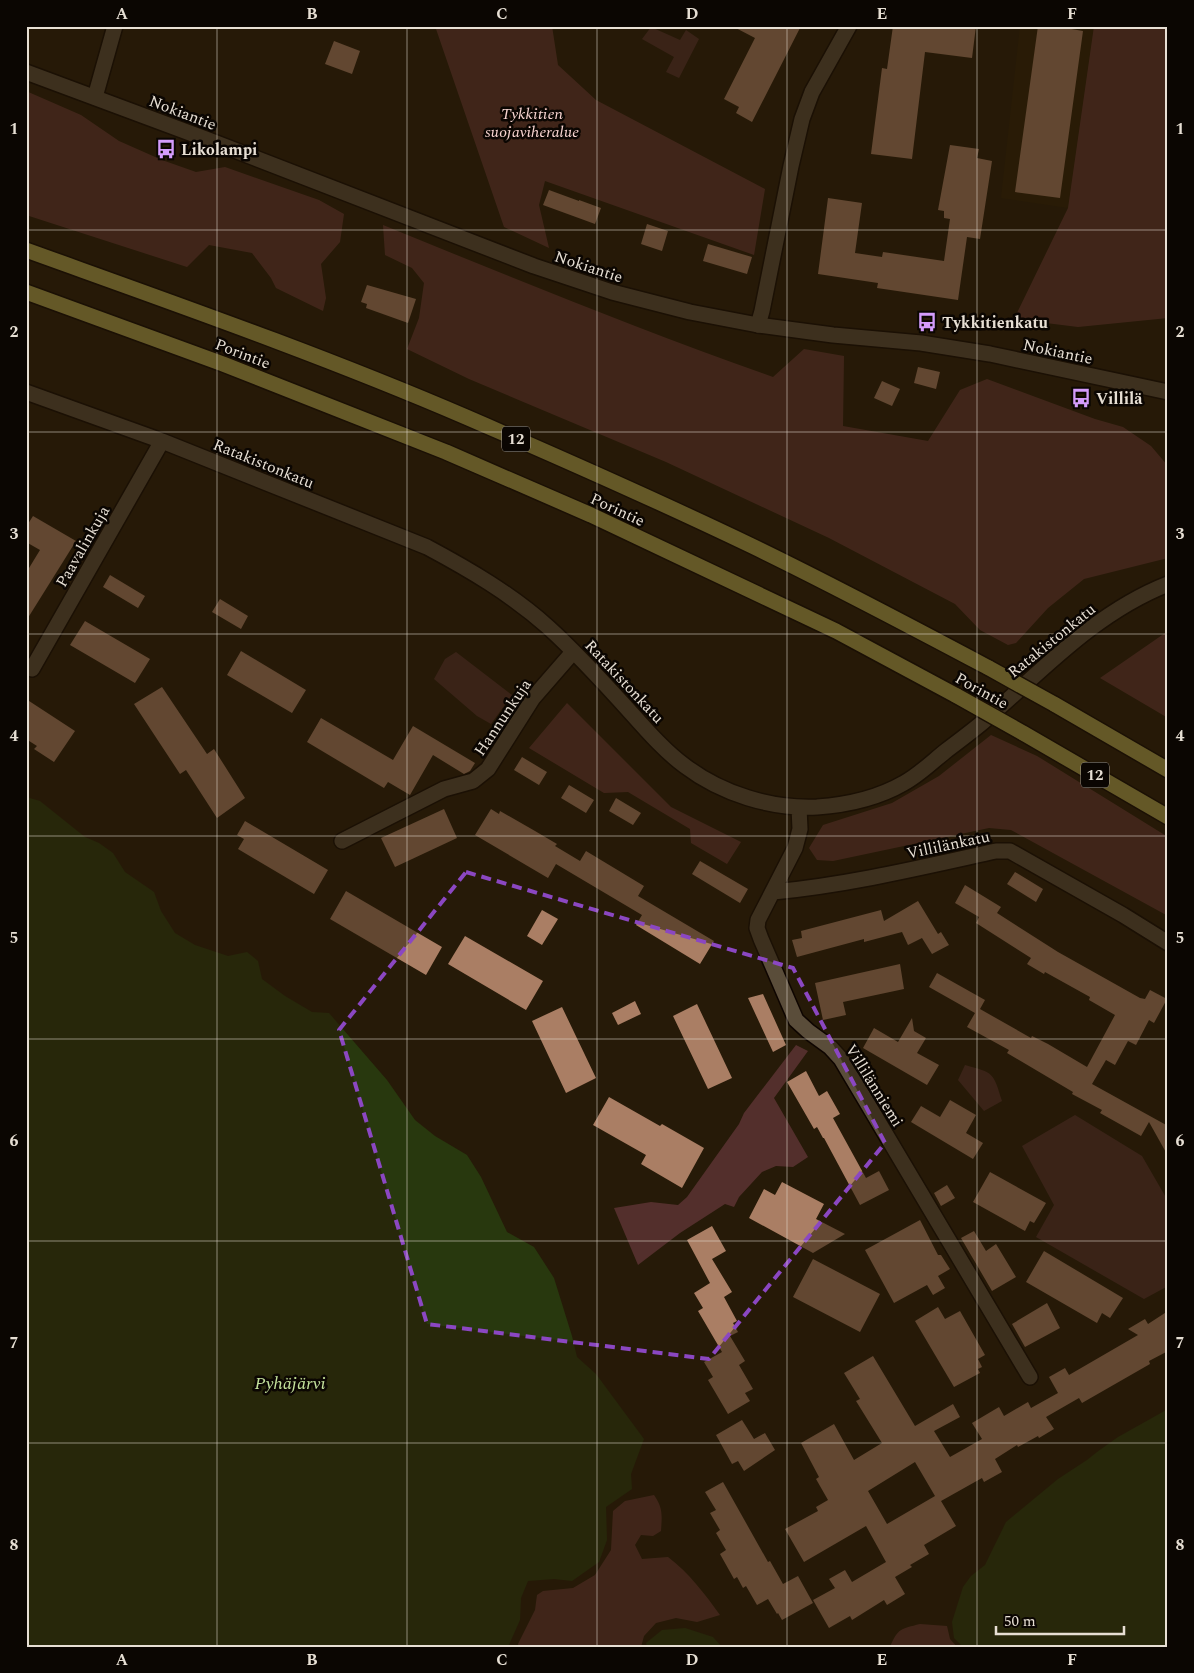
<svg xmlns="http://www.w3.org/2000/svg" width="1194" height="1673" font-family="Spectral,serif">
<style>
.built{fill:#2d1e05}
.green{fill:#532f2c}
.forest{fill:#613430}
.water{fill:#28380e}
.building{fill:#aa7e64;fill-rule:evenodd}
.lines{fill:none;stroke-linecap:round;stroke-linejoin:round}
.street-casing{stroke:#0e0500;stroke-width:18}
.secondary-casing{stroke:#0e0500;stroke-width:18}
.highway-casing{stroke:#0e0500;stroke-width:18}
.street{stroke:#5a4d3a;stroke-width:15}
.secondary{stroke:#5a4d3a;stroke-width:15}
.highway{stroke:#b0a54f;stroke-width:15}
.highway-bridge-casing{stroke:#0e0500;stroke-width:18;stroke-linecap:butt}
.highway-bridge{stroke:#b0a54f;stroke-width:15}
.marked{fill:none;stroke:#8b47c2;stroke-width:4;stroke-dasharray:10 6;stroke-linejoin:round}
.grid{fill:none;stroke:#e7dfd4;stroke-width:1;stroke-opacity:0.55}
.labels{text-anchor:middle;stroke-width:5;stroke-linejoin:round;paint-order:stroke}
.shield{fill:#0b0602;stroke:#a59e95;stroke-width:1}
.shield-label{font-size:15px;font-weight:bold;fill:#e7dfd4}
.street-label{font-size:16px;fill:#e7dfd4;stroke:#0b0602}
.park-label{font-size:16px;font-style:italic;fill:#f8d5d1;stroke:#0b0602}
.poi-label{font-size:16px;font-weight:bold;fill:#e7dfd4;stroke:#0b0602;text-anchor:start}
.water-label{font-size:18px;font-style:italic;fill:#c4e29c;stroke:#0b0602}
.neatline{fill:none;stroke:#e7dfd4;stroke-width:2}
.grid-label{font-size:16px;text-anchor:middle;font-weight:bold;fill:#e7dfd4}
</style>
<rect width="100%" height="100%" fill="#261a08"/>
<path class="built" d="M1020,26H1094L1068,208L1001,198Z"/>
<path class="green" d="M651,27L680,40L686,30L699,39L679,78L666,72L674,57L642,39Z
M456,652L512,695L491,724L477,716L434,679L445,659Z
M796,1045L808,1051L774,1098L808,1157L793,1167L776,1166L762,1172L739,1197L734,1207L725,1204L680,1233L638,1265L614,1208L651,1202L678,1205L687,1197L739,1124L744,1113Z
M965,1065C994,1073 993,1072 1002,1101L984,1111L958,1080Z
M1075,1115L1142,1156L1168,1201V1286L1144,1299L1036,1237L1054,1205L1022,1146Z"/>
<path class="forest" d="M435,26H552L558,65L596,100L765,189L754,255L545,181L539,205L549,248L504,227Z
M1094,26H1168V318L1078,327L1014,319L1068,208Z
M26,91L81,115L119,141L162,160L196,172L225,167L319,200L344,214L340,242L321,264L326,298L323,311L276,288L271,278L252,253L209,245L187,267L26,215Z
M383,225C513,278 642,331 773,377L804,349L844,356L843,426L928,441L960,390L987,379L1095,419L1123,427L1151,446L1168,466V558L1084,579L1048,608L1016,643L1008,645L980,630L955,604L829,538L666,462L469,379L407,349L419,318L424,283L412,268L385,255Z
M1168,631V718L1100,678Z
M567,703L671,807L741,842L727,864L691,843L690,829L628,792L604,793L529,748Z
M991,735L1037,756L1168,837V916L1011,830L989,828L833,861L817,860L809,848L823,825L892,803L939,776Z
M654,1495C663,1508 662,1515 661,1531L653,1536L641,1535L635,1545L642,1559L668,1557C689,1573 705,1594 720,1615L697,1622L676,1618L656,1623L644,1636L641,1647H519L518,1644L535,1610L537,1595L543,1591L573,1588L595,1575L611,1550L613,1511L625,1501Z
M920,1624L947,1626L950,1639L957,1647H890C898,1628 901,1629 920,1624Z"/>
<path class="water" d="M26,797L40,801L85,837L99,843L113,853L125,872L154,892L161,911L175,933L195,945L228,956L247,952L258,961L262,979L285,996L312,1012L329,1013L387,1080L415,1120L435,1136L467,1155L481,1177L507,1232L534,1247L554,1278L572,1336L577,1357L596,1374L644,1439L631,1474L632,1489L606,1507L607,1540L599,1562L572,1581L554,1579L528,1581L521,1598L520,1620L508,1647H26Z
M1168,1409V1647H963L954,1638L952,1622L963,1587L971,1576L985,1565L1006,1522L1058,1479L1087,1460L1097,1452L1118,1437Z
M685,1628L713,1637L722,1647H647L646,1643L662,1630Z"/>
<path class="building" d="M732,26H801L752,122L736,113L739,107L724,99L755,38Z
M893,26H976L972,58L925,52L912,159L871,154L882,68L887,69Z
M1038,26H1054L1083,31L1060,198L1015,192Z
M334,41L360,51L352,74L325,64Z
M950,145L979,149L977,158L992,161L980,239L967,237L958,300L877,288L878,283L818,274L828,198L862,203L855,253L882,257L883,252L944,261L950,219L944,218V211L938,210Z
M549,190L579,201V200L601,208L595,224L543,205Z
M647,224L668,231L662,251L641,244Z
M708,244L752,257L747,274L703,261Z
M367,285L416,299L408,323L366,308L367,304L361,302Z
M918,367L940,372L936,389L914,383Z
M882,381L900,389L892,406L874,398Z
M33,516L76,541L26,621V573L40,550L26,542V527Z
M110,575L145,596L138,608L103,587Z
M220,599L248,616L241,629L212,612Z
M85,621L150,659L135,683L70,645Z
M241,651L306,690L292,713L227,675Z
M162,687L207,754L214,749L245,798L217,818L186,770L180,774L134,704Z
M26,699L75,731L54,762L34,749L37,746L26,739Z
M321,718L393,760L413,726L475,763L470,771L464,774L433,755L410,795L388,782L384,788L307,742Z
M522,757L547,772L539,785L514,770Z
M569,785L594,800L586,813L561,798Z
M616,798L641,813L633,825L609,811Z
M444,809L457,838L395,867L381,838Z
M491,809L499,814L500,811L535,831L557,844L555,846L580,861L586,851L644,886L638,896L714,941L700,964L636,925L642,915L556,864L548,878L475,835Z
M245,821L328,870L314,894L238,849L244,839L237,835Z
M700,861L748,889L740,903L692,874Z
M1015,872L1043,889L1036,902L1007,884Z
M965,885L1001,907L997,913L1058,952L1140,998L1145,999L1150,990L1167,999L1154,1023L1149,1020L1136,1045L1128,1041L1115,1065L1106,1060L1092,1084L1168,1126V1156L1149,1122L1141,1136L1100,1113L1102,1110L1072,1094L1073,1092L1007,1053L1009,1050L967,1027L975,1013L929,987L937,973L985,1000L980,1009L1031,1038L1032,1036L1048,1044L1087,1067L1115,1015L1089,1000L1090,997L1045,972L1044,974L1027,964L1031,958L976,923L979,917L955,903Z
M346,891L442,947L426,975L330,919Z
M918,901L938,934L941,932L949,945L932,954L922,938L908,945L902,932L864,942V939L797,957L792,940L802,938L801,931L881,910L884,921Z
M542,910L558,919L542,945L527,936Z
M465,936L543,981L526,1010L448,964Z
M900,964L904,989L843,1002L846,1015L823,1020L815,983Z
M763,994L786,1045L773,1052L748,998Z
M635,1001L641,1014L618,1025L612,1013Z
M697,1004L732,1078L708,1089L673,1016Z
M562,1007L596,1078L566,1093L532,1021Z
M912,1018L914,1031L926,1038L917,1053L939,1065L927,1085L863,1048L874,1028L898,1042Z
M806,1071L819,1096L827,1091L840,1114L833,1118L866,1178L879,1171L889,1190L860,1205L824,1138H823L817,1127L814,1129L787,1082Z
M609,1097L660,1126L662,1124L704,1148L682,1188L641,1164L646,1155L593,1125Z
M950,1100L976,1115L966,1133L983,1143L973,1159L911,1122L921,1106L940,1117Z
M990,1172L1046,1203L1034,1223L1030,1221L1025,1231L973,1202Z
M782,1182L824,1204L816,1219L845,1234L813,1253L749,1218L764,1189L775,1195Z
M947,1185L955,1198L941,1206L934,1193Z
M920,1220L938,1255H941L950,1269L938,1276L945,1288L933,1295L927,1285L894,1303L865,1250Z
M712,1226L726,1251L712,1259L732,1292L724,1297L737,1321L733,1323L738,1332L730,1336L745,1361L739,1365L753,1389L745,1393L750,1401L728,1414L708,1380L713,1377L704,1362L722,1352L698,1311L703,1308L694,1293L710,1283L687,1240Z
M974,1231L986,1251L996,1244L1016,1277L992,1291L961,1238Z
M1044,1251L1123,1298L1110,1318L1102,1313L1097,1323L1026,1282Z
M813,1259L880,1294L860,1332L793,1297Z
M1047,1303L1060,1328L1025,1347L1012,1324Z
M938,1307L945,1319L960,1311L985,1355L978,1359L982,1367L978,1369L980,1373L954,1387L915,1321Z
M1168,1311V1351L1149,1361L1150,1364L1082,1403L1079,1398L1046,1417L1054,1429L1039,1438L1038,1436L1018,1447L1017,1445L995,1459L1002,1472L984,1482L982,1478L941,1501L956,1526L924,1545L929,1554L910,1565L912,1567L895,1577L905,1594L887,1605L884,1600L852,1620L850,1616L829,1628L813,1600L835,1588L829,1579L845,1570L852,1582L886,1562L866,1526L804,1562L785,1529L818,1511L816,1507L828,1500L816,1479L819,1477L801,1443L834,1424L854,1460L882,1443L856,1401L860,1399L844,1373L873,1356L915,1426L953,1404L960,1417L934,1431L950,1457L982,1439L972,1423L999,1407L1004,1416L1028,1402L1031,1408L1058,1393L1049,1377L1065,1368L1069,1375L1138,1335L1128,1329L1145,1319L1148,1324ZM915,1462L935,1496L887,1524L868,1491Z
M742,1420L754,1439L765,1433L775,1450L744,1471L738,1461L732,1464L716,1435Z
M723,1482L768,1562L770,1561L783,1584L798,1576L813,1603L782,1620L778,1613L777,1614L768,1599L757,1605L746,1586L743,1588L737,1577L734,1579L720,1554L726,1550L716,1533L720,1530L710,1513L716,1510L705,1492Z"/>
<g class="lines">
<defs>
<path id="street" d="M95,97L115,26
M758,325L762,311L791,166L802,119L812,92L849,26
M26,392L162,441L427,547C470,570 511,594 548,627C578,654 606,685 633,715C649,733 666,752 685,766C722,794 771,809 817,807C846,805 878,798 904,783C919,775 933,761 947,750C959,741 971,732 983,722C1041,672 1094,613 1168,584
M32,669L162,441
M799,808L800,829L795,848L758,920L757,928L761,939L796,1020L808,1031L830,1047L841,1059L1030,1377
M342,841L444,789L473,781L488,769L533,698L573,652
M773,892C848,885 923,867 996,851H1010L1123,915L1168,943"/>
<path id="secondary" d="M26,72L206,139L534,266L612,292L690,312L758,325L833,335L921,343L990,354L1168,392"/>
<path id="highway" d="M26,250C173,303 322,355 466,417C561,458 656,500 750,545C831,584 910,626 989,668
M26,292L223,364L446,452L591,515L836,631L957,696
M1054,704L1168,770
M1023,733L1168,817"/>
</defs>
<use href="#street" class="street-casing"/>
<use href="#secondary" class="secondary-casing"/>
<use href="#highway" class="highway-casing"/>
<use href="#street" class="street"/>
<use href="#secondary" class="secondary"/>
<use href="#highway" class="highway"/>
<defs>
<path id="highway-bridge" d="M989,668L1054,704
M957,696L1023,733"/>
</defs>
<use href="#highway-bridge" class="highway-bridge-casing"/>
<use href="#highway-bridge" class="highway-bridge"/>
</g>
<path d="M0 0H1194V1673H0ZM466,872L793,968L885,1143L709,1359L427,1324L339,1030Z" fill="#261a08" fill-opacity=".55" fill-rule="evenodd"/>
<path class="marked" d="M466,872L793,968L885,1143L709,1359L427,1324L339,1030Z"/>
<path class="grid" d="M217,26V1647M407,26V1647M597,26V1647M787,26V1647M977,26V1647M26,230H1168M26,432H1168M26,634H1168M26,836H1168M26,1039H1168M26,1241H1168M26,1443H1168"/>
<defs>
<symbol id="bus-bare" viewBox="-9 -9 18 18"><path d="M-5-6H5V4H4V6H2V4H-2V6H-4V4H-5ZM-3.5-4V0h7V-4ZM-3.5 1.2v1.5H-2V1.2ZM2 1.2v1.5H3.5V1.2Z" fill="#d49cfc" stroke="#0b0602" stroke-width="2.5" paint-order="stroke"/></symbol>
</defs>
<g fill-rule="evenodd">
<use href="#bus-bare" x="152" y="135" width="28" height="28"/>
<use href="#bus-bare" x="913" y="308" width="28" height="28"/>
<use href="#bus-bare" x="1067" y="384" width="28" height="28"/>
</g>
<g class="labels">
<g class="shield">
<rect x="502" y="426.5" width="28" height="25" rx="4"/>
<rect x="1081" y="762.5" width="28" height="25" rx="4"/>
</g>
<g class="shield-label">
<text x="516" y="444">12</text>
<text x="1095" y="780">12</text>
</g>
<g class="street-label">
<text transform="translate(183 112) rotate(21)" y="6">Nokiantie</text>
<text transform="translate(589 266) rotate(18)" y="6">Nokiantie</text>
<text transform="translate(1058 351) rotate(12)" y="6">Nokiantie</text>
<text transform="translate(243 353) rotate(21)" y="6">Porintie</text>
<text transform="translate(264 463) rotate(22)" y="6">Ratakistonkatu</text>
<text transform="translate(618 509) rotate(25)" y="6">Porintie</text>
<text transform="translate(82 546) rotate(-60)" y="6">Paavalinkuja</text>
<text transform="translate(1051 640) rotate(-39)" y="6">Ratakistonkatu</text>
<text transform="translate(625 681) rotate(47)" y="6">Ratakistonkatu</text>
<text transform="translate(982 690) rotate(29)" y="6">Porintie</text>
<text transform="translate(502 717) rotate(-56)" y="6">Hannunkuja</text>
<text transform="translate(948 844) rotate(-12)" y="6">Villilänkatu</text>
<text transform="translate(875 1085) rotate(58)" y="6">Villilänniemi</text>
</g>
<g class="park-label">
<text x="532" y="119">Tykkitien<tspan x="532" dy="18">suojaviheralue</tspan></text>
</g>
<g class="poi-label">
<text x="181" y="155">Likolampi</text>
<text x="942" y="328">Tykkitienkatu</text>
<text x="1096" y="404">Villilä</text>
</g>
<g class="water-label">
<text x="290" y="1389">Pyhäjärvi</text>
</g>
</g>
<rect width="1194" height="1673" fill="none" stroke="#0b0602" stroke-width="55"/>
<path d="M996 1626v8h128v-8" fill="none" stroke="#e7dfd4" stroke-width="2.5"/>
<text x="1004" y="1626" font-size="15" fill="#e7dfd4" stroke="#0b0602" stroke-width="4" paint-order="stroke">50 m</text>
<rect x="28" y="28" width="1138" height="1618" class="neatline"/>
<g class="grid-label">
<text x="122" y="19">A</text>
<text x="312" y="19">B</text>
<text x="502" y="19">C</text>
<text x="692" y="19">D</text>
<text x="882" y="19">E</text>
<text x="1072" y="19">F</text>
<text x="14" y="134">1</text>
<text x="1180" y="134">1</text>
<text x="14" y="337">2</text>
<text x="1180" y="337">2</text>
<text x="14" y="539">3</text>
<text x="1180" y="539">3</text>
<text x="14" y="741">4</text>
<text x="1180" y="741">4</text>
<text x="14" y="943">5</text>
<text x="1180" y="943">5</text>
<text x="14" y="1146">6</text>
<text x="1180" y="1146">6</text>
<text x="14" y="1348">7</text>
<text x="1180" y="1348">7</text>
<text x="14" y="1550">8</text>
<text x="1180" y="1550">8</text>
<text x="122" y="1665">A</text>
<text x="312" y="1665">B</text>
<text x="502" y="1665">C</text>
<text x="692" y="1665">D</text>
<text x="882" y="1665">E</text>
<text x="1072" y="1665">F</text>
</g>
</svg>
